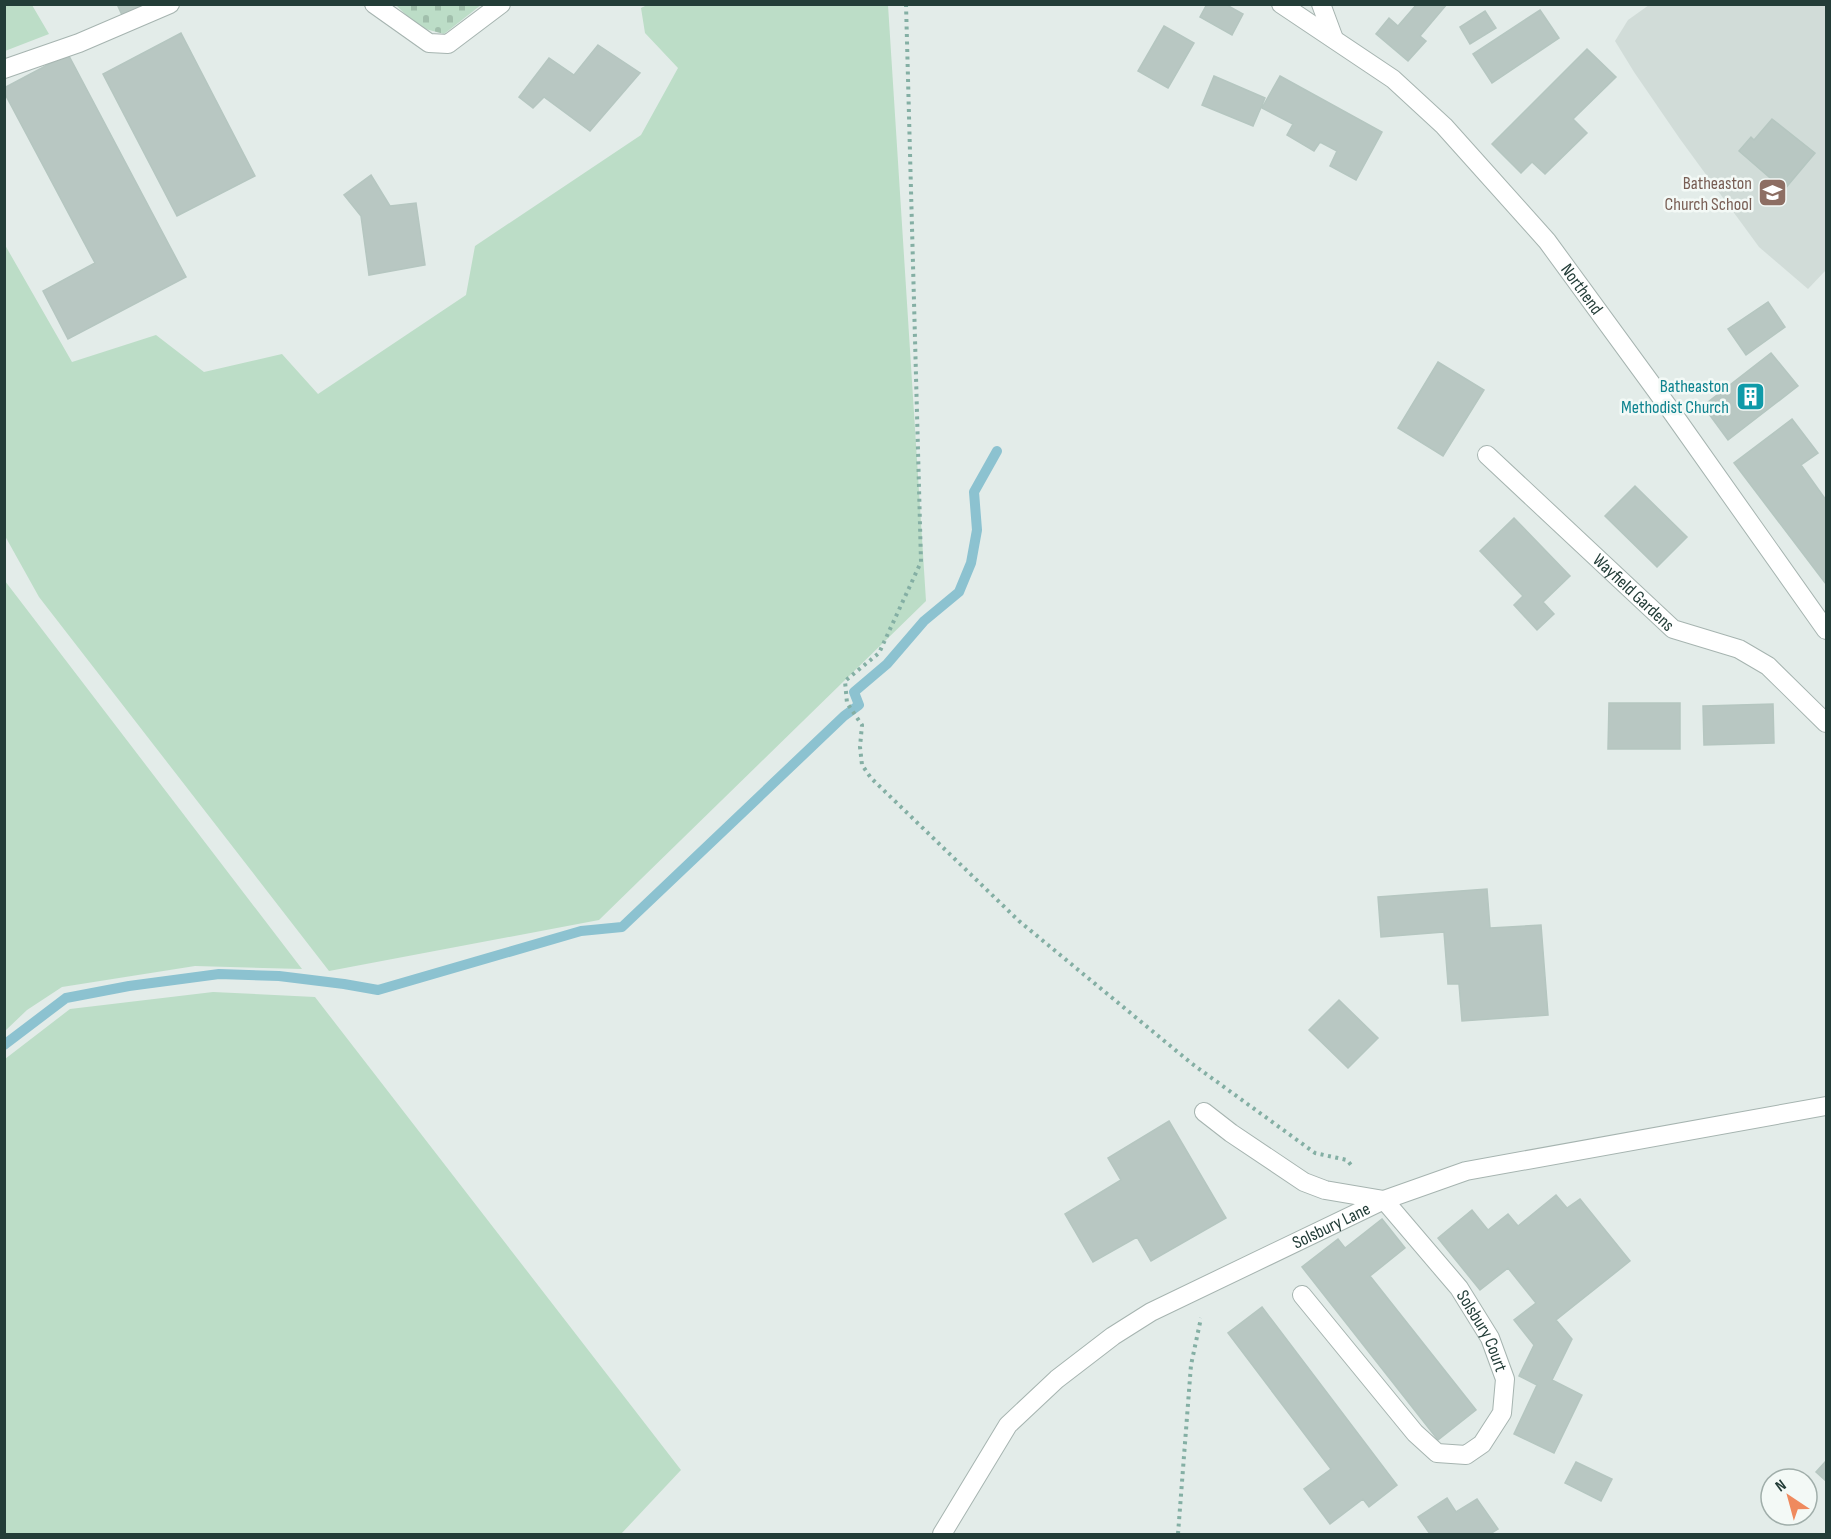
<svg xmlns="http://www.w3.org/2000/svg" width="1831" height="1539" font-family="'Sofia Sans Condensed',sans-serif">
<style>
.built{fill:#d1dcd8}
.green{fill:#bcddc7}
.cemetery{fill:url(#cemetery-stones)}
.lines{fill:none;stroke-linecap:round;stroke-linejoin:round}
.stream{stroke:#8cc2d0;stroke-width:10}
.building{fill:#b8c7c2;stroke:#b5c6c0;stroke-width:1.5}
.minor-casing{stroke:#a6b4b0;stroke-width:20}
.path{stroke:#84afa4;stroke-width:4;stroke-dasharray:3 4.5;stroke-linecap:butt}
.minor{stroke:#fff;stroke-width:18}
.labels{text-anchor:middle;stroke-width:5;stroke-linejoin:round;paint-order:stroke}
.education-label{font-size:18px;fill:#785e54;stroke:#f3f9f6;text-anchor:end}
.street-label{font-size:18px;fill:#233d38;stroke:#f3f9f6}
.culture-label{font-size:18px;fill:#0d838f;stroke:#f3f9f6;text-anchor:end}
</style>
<defs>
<pattern id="cemetery-stones" width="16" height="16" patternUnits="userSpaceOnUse" patternTransform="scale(1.5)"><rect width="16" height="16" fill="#bcddc7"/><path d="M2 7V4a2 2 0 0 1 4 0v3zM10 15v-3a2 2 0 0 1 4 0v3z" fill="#a1bfac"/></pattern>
</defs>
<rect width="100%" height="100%" fill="#e3ece9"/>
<path class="built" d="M1649,5H1826V270L1808,289L1759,247L1680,139L1634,72L1615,41L1628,20Z"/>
<path class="green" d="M5,4L32,5L49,34L5,51Z
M647,5H888L926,601L599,920L329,971L39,597L5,536V245L72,362L156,335L204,372L282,354L318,394L466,295L475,246L641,135L678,68L645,33L641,8Z
M5,581L302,969L195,966L62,987L27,1010L5,1031Z
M213,992L315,997L681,1470L621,1534H5V1059L70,1009Z"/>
<path class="cemetery" d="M396,5H481L444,34L418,27Z"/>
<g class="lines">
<path class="stream" d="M4,1045L66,998L129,986L219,974L279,976L344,984L378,990L581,931L622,927L844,716L859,705L854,692L887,664L924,621L959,592L971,563L977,530L974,492L997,451"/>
</g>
<path class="building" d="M117,4H146L122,15Z
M1207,4H1225L1243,14L1232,35L1200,17Z
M1417,4H1447L1420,36L1426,41L1408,61L1376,34L1389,18L1398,26Z
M1540,10L1559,38L1492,83L1473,54Z
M1485,11L1496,28L1470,44L1460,27Z
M1164,26L1194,43L1168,88L1138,71Z
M181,33L255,176L177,216L103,74Z
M598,45L640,73L590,131L544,97L533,108L519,97L549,58L574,75Z
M1587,49L1616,77L1573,119L1587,133L1545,174L1532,162L1521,173L1492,144Z
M68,54L186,277L68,339L43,291L95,263L4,92V88Z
M1214,76L1265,98L1253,126L1202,105Z
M1280,76L1382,132L1356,180L1330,166L1337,151L1320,142L1314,151L1287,135L1293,124L1262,108Z
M1772,119L1815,153L1784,190L1739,151L1751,137L1754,140Z
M371,175L390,206L416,203L425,265L369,275L361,216L344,195Z
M1768,302L1785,327L1746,355L1728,329Z
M1771,353L1798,386L1728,440L1703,406Z
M1438,362L1484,390L1443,456L1398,428Z
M1792,419L1818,453L1801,465L1826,500V584L1734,463Z
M1635,486L1687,537L1657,567L1605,516Z
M1514,518L1570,576L1543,602L1554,614L1537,630L1514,605L1523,596L1480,551Z
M1609,703H1680V749H1608Z
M1773,704L1774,743L1704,745L1703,706Z
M1487,889L1490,928L1541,925L1548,1015L1462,1021L1459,984H1448L1444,932L1381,937L1378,897Z
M1339,1000L1378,1038L1348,1068L1309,1030Z
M1169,1121L1226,1218L1151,1261L1137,1237L1093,1262L1065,1214L1121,1180L1108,1158Z
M1556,1195L1567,1208L1580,1199L1630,1261L1556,1320L1572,1339L1552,1380L1582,1395L1554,1453L1514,1434L1537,1385L1519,1376L1534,1345L1514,1320L1536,1303L1508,1268L1480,1290L1438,1238L1472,1210L1488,1230L1508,1214L1518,1226Z
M1382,1219L1405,1248L1370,1276L1476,1410L1438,1440L1302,1267L1338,1239L1345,1248Z
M1262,1307L1397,1485L1369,1507L1363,1499L1330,1524L1304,1489L1331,1469L1228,1333Z
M1826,1461V1481L1816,1472Z
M1576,1462L1612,1479L1601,1501L1565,1483Z
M1447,1498L1456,1512L1477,1499L1498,1529L1490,1534H1430L1418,1517Z"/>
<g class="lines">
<defs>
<g id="minor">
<path d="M374,4L429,43L448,44L501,4"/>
<path id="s1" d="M1281,4L1393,79L1444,126L1547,241L1669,408L1826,630"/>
<path d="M1321,4L1334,39"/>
<path d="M4,69L79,43L170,4"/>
<path id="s2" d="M1487,455L1673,629L1739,649L1768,666L1826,723"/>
<path id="s3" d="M1204,1112L1231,1133L1304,1182L1325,1190L1384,1200L1459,1288L1490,1338L1505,1379L1502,1413L1482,1444L1466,1455L1437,1453L1415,1433L1302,1295"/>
<path id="s4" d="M942,1534L1008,1425L1057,1379L1113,1336L1151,1312L1384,1200L1466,1171L1826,1106"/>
</g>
</defs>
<use href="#minor" class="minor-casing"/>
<path class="path" d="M906,4L921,562L879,653L845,681L847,703L862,725L860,747L862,765L871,778L1019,921L1191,1063L1315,1153L1347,1160L1351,1165
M1178,1534L1191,1365L1201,1318"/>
<use href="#minor" class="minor"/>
</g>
<defs>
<symbol id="school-square" viewBox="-11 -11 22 22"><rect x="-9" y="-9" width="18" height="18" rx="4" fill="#8d6e63" stroke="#f3f9f6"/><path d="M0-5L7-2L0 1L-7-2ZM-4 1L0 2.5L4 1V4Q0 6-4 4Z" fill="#fff"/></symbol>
<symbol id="building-square" viewBox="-11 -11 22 22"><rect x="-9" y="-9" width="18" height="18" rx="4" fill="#0f9aa8" stroke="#f3f9f6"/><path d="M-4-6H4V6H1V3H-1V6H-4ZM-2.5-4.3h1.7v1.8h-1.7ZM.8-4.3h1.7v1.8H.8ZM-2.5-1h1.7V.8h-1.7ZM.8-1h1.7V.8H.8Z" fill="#fff"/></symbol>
</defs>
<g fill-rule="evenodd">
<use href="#school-square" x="1756" y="176" width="33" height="33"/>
<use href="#building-square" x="1734" y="380" width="33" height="33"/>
</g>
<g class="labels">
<g class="education-label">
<text x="1752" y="189">Batheaston<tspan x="1752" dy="21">Church School</tspan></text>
</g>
<g class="street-label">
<text dy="6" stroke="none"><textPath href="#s1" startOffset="418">Northend</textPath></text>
<text dy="6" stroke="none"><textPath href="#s2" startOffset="201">Wayfield Gardens</textPath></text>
<text dy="6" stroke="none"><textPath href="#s4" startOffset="510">Solsbury Lane</textPath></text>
<text dy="6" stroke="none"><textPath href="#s3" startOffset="369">Solsbury Court</textPath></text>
</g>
<g class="culture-label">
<text x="1729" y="392">Batheaston<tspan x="1729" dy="21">Methodist Church</tspan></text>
</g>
</g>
<rect width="1831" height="1539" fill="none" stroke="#233d38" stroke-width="12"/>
<g transform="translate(1789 1497) rotate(324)"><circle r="28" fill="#f3f9f6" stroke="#a0aeaa" stroke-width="1.5"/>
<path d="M0-4.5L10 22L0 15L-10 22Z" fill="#ef8a5e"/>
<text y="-9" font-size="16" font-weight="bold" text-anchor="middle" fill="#233d38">N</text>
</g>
</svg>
